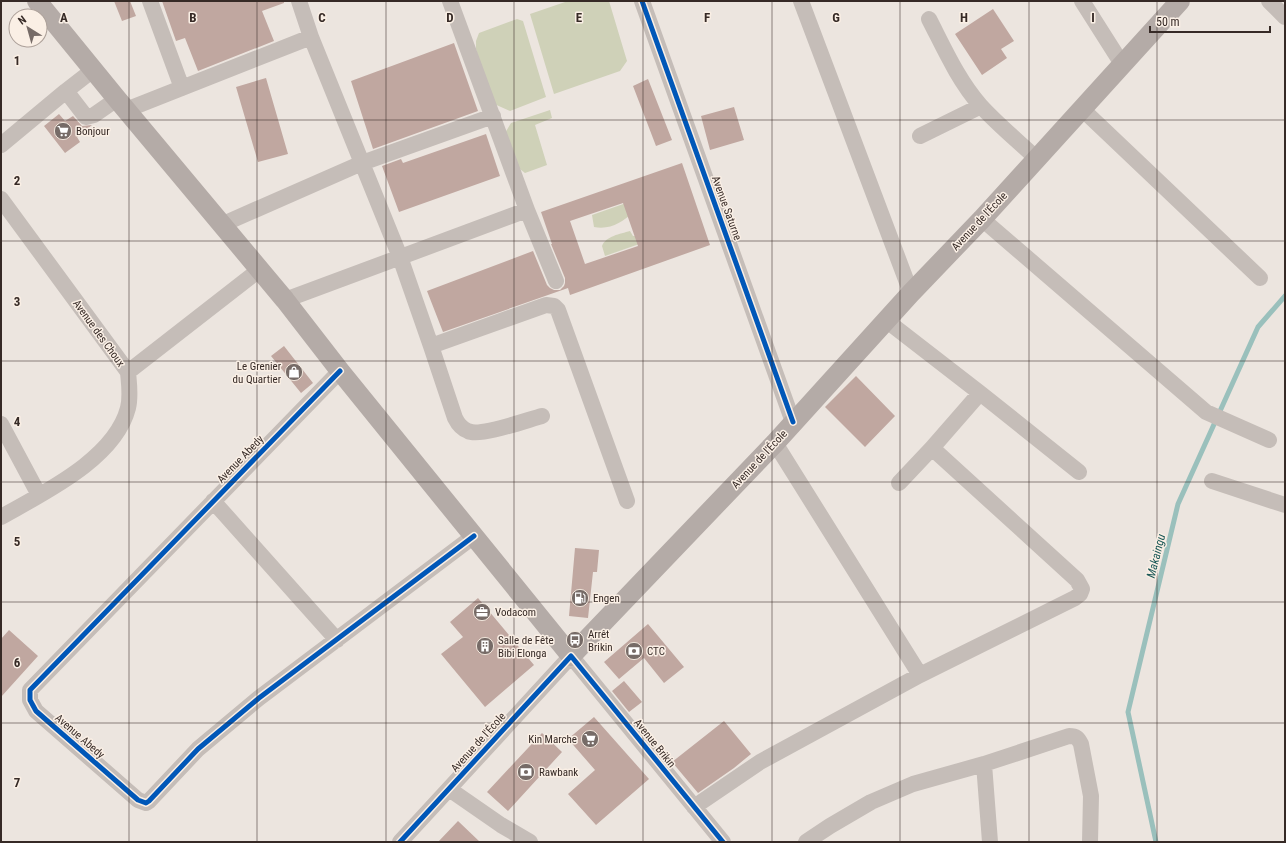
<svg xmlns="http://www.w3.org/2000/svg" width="1286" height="843" font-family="'Roboto Condensed',sans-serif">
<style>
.green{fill:#cfd1b8}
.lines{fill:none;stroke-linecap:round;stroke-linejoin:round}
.stream{stroke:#9ac0bc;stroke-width:5}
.building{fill:#c0a7a0;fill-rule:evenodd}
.minor{stroke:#c5bdb8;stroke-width:16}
.major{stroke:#b4aba7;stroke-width:20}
.cycleway-casing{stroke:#faefe5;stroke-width:8}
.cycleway{stroke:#0057b8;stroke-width:5}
.grid{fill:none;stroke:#362a26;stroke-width:1;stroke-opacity:0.55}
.labels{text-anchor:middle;stroke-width:3;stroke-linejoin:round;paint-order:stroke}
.poi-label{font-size:11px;fill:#362a26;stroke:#faefe5;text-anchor:start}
.street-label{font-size:11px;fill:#362a26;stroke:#faefe5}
.water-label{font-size:12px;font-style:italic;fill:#1b5857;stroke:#faefe5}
.grid-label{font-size:13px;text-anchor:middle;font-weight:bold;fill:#362a26;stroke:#faefe5;stroke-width:3;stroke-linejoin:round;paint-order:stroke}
</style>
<rect width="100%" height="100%" fill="#ece5df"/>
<path class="green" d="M568,1H609L627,61L620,71L554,94L530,14Z
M517,19L523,21L546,97L510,111L492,103L476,49V41L479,33Z
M550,110L552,118L535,125L547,165L525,173L516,166L505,133L511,123Z
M629,202L634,212C622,222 611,230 594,227L592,215Z
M630,231L633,236H636L645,242L605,256L602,246C606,236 620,234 630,231Z"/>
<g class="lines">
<path class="stream" d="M1156,842L1128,712L1178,504L1258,327L1285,296"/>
</g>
<path class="building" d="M114,1H130L136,16L122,21Z
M162,1H284V3L262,11L274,41L198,71L185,38L176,41Z
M993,9L1014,41L1001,49L1007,58L982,75L955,34Z
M454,43L478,111L373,149L351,81Z
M266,78L288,154L258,162L236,87Z
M648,79L672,140L656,146L633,86Z
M734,107L744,140L710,150L701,116Z
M59,114L65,121L73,116L82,126L92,125L77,137L80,142L65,153L44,126Z
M486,134L500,176L399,212L382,166L401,159L403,163Z
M682,163L710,245L570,295L568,288L443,332L427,291L533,251L547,285L550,288L554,290H560L564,286L565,283V278L551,244H552L541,212ZM623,203L638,246L585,264L570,221Z
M284,346L313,383L301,393L271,356Z
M856,376L895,416L865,447L825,407Z
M575,548L599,550L597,572H593L588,618L569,616Z
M478,598L534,665L485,707L441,654L463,637L450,622Z
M648,624L684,667L664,683L644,658L619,679L604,662Z
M9,630L38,656L1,697V639Z
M624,681L642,702L629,712L612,691Z
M594,717L649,779L596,825L568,794L595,770L568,739Z
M724,721L751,754L734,768L698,793L672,762Z
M542,733L562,752L508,811L487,792Z
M458,821L480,842H438Z"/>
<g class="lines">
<path class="minor" d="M150,1L182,88
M299,1L311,37L400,257L431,346L455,418C458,424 462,429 468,431C480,437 527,420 542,416
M450,1L527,210L556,281
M642,1L793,422
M801,1L911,293
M1082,1L1122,64
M1269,1L1285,17
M929,19C944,48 958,80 980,105C997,124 1018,141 1036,158
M66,91L86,117L94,115L117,99
M1081,108L1260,278
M126,110L311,37
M920,136L981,106
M1,145L66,91L93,70
M1,199L128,372L259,270
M982,219L1206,412L1269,440
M221,225L362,163L493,116
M285,300L527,210
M887,321L980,393L1079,472
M431,346L546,305L554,306L558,310L627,501
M340,371L30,690V700L36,711L138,800L146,803L149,801L198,749L259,698L474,536
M1,424L39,495
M775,443L920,675
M1212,481L1285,505
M899,483L932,448L980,393
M213,501L337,640
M1,517C43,493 115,459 128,408C131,396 129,384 128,372
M984,764L990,842
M449,789L501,825L530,842
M694,807L760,762L920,675L1075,598L1080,594L1082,589L1077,580L932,448
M400,842L571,656L723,842
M806,842L830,826L871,802L913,784L984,764L1069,736C1076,736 1078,738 1081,744L1091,796L1090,842"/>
<path class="major" d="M37,1L117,99L285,300L340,371L571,656L775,443L911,293L982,219L1180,1"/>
<defs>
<path id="cycleway" d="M642,1L793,422
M340,371L30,690V700L36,711L138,800L146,803L149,801L198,749L259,698L474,536
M400,842L571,656L723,842"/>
</defs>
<use href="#cycleway" class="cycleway-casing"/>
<use href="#cycleway" class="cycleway"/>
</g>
<path class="grid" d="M129,1V842M257,1V842M386,1V842M514,1V842M643,1V842M772,1V842M900,1V842M1029,1V842M1157,1V842M1,120H1285M1,241H1285M1,361H1285M1,482H1285M1,602H1285M1,723H1285"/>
<defs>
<symbol id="supermarket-disc" viewBox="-11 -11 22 22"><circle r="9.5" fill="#766b67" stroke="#faefe5"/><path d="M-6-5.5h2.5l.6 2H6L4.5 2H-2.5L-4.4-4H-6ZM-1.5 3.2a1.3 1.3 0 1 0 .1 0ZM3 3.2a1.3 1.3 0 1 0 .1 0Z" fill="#fff"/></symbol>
<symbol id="shop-disc" viewBox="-11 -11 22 22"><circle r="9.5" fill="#766b67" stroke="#faefe5"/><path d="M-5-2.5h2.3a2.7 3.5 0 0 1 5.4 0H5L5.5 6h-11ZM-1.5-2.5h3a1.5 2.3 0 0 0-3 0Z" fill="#fff"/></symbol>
<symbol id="fuel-disc" viewBox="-11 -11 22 22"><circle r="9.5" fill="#766b67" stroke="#faefe5"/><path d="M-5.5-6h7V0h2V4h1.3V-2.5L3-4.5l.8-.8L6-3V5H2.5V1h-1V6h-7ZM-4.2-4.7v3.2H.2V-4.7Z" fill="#fff"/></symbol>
<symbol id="office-disc" viewBox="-11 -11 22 22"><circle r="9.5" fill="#766b67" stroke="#faefe5"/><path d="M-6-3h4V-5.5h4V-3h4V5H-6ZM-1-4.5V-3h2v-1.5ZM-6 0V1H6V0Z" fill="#fff"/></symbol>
<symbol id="bus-disc" viewBox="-11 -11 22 22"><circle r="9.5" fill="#766b67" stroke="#faefe5"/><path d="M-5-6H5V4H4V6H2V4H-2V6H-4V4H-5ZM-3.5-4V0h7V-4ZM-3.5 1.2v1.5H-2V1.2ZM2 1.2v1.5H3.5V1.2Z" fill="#fff"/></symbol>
<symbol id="building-disc" viewBox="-11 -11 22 22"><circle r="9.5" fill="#766b67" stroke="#faefe5"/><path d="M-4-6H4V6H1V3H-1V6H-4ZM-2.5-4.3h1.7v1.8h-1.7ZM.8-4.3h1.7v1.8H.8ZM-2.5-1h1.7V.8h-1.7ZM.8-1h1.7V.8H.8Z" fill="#fff"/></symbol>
<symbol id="bank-disc" viewBox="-11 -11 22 22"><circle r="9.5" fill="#766b67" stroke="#faefe5"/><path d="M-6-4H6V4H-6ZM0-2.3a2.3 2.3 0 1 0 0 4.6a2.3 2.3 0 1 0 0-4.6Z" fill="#fff"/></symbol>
</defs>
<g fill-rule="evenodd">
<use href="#supermarket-disc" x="53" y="121" width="20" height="20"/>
<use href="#shop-disc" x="284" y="362" width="20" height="20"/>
<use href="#fuel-disc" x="570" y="588" width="20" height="20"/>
<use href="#office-disc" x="472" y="602" width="20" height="20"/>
<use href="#bus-disc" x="565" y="630" width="20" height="20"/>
<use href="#building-disc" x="475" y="636" width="20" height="20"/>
<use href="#bank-disc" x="624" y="641" width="20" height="20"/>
<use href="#supermarket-disc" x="580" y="729" width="20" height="20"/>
<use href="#bank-disc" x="516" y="762" width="20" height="20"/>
</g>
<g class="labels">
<g class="poi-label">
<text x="76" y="135">Bonjour</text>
<text x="281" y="370" text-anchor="end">Le Grenier<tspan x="281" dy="13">du Quartier</tspan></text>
<text x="593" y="602">Engen</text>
<text x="495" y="616">Vodacom</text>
<text x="588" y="638">Arrêt<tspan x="588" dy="13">Brikin</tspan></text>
<text x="498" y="644">Salle de Fête<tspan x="498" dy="13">Bibi Elonga</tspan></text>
<text x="647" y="655">CTC</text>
<text x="577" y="743" text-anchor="end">Kin Marche</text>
<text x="539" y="776">Rawbank</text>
</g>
<g class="street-label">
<text transform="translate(727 208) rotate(70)" y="4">Avenue Saturne</text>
<text transform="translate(979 221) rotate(-47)" y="4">Avenue de l'École</text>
<text transform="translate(99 333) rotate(54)" y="4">Avenue des Choux</text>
<text transform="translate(240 459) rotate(-46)" y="4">Avenue Abedy</text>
<text transform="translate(759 459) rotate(-47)" y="4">Avenue de l'École</text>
<text transform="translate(80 736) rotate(41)" y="4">Avenue Abedy</text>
<text transform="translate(478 742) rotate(-48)" y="4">Avenue de l'École</text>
<text transform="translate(655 743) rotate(51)" y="4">Avenue Brikin</text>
</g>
<g class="water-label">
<text transform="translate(1156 556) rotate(-76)" y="4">Makaingu</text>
</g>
</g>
<g class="grid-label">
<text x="64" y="22">A</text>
<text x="193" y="22">B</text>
<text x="322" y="22">C</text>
<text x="450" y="22">D</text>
<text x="579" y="22">E</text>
<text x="707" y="22">F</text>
<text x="836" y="22">G</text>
<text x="964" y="22">H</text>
<text x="1093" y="22">I</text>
<text x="17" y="65">1</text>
<text x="17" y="185">2</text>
<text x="17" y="306">3</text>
<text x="17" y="426">4</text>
<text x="17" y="546">5</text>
<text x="17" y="667">6</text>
<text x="17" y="787">7</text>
</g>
<rect width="1286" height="843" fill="none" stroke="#362a26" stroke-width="4"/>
<g transform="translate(28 28) rotate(323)"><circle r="19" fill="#faefe5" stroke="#aca099"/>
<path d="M0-3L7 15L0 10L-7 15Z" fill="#766b67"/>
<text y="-6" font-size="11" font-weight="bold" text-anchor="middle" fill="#362a26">N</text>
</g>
<path d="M1150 26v6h120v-6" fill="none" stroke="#362a26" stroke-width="2"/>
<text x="1156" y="26" font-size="12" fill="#362a26" stroke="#faefe5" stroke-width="3" paint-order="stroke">50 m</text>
</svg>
